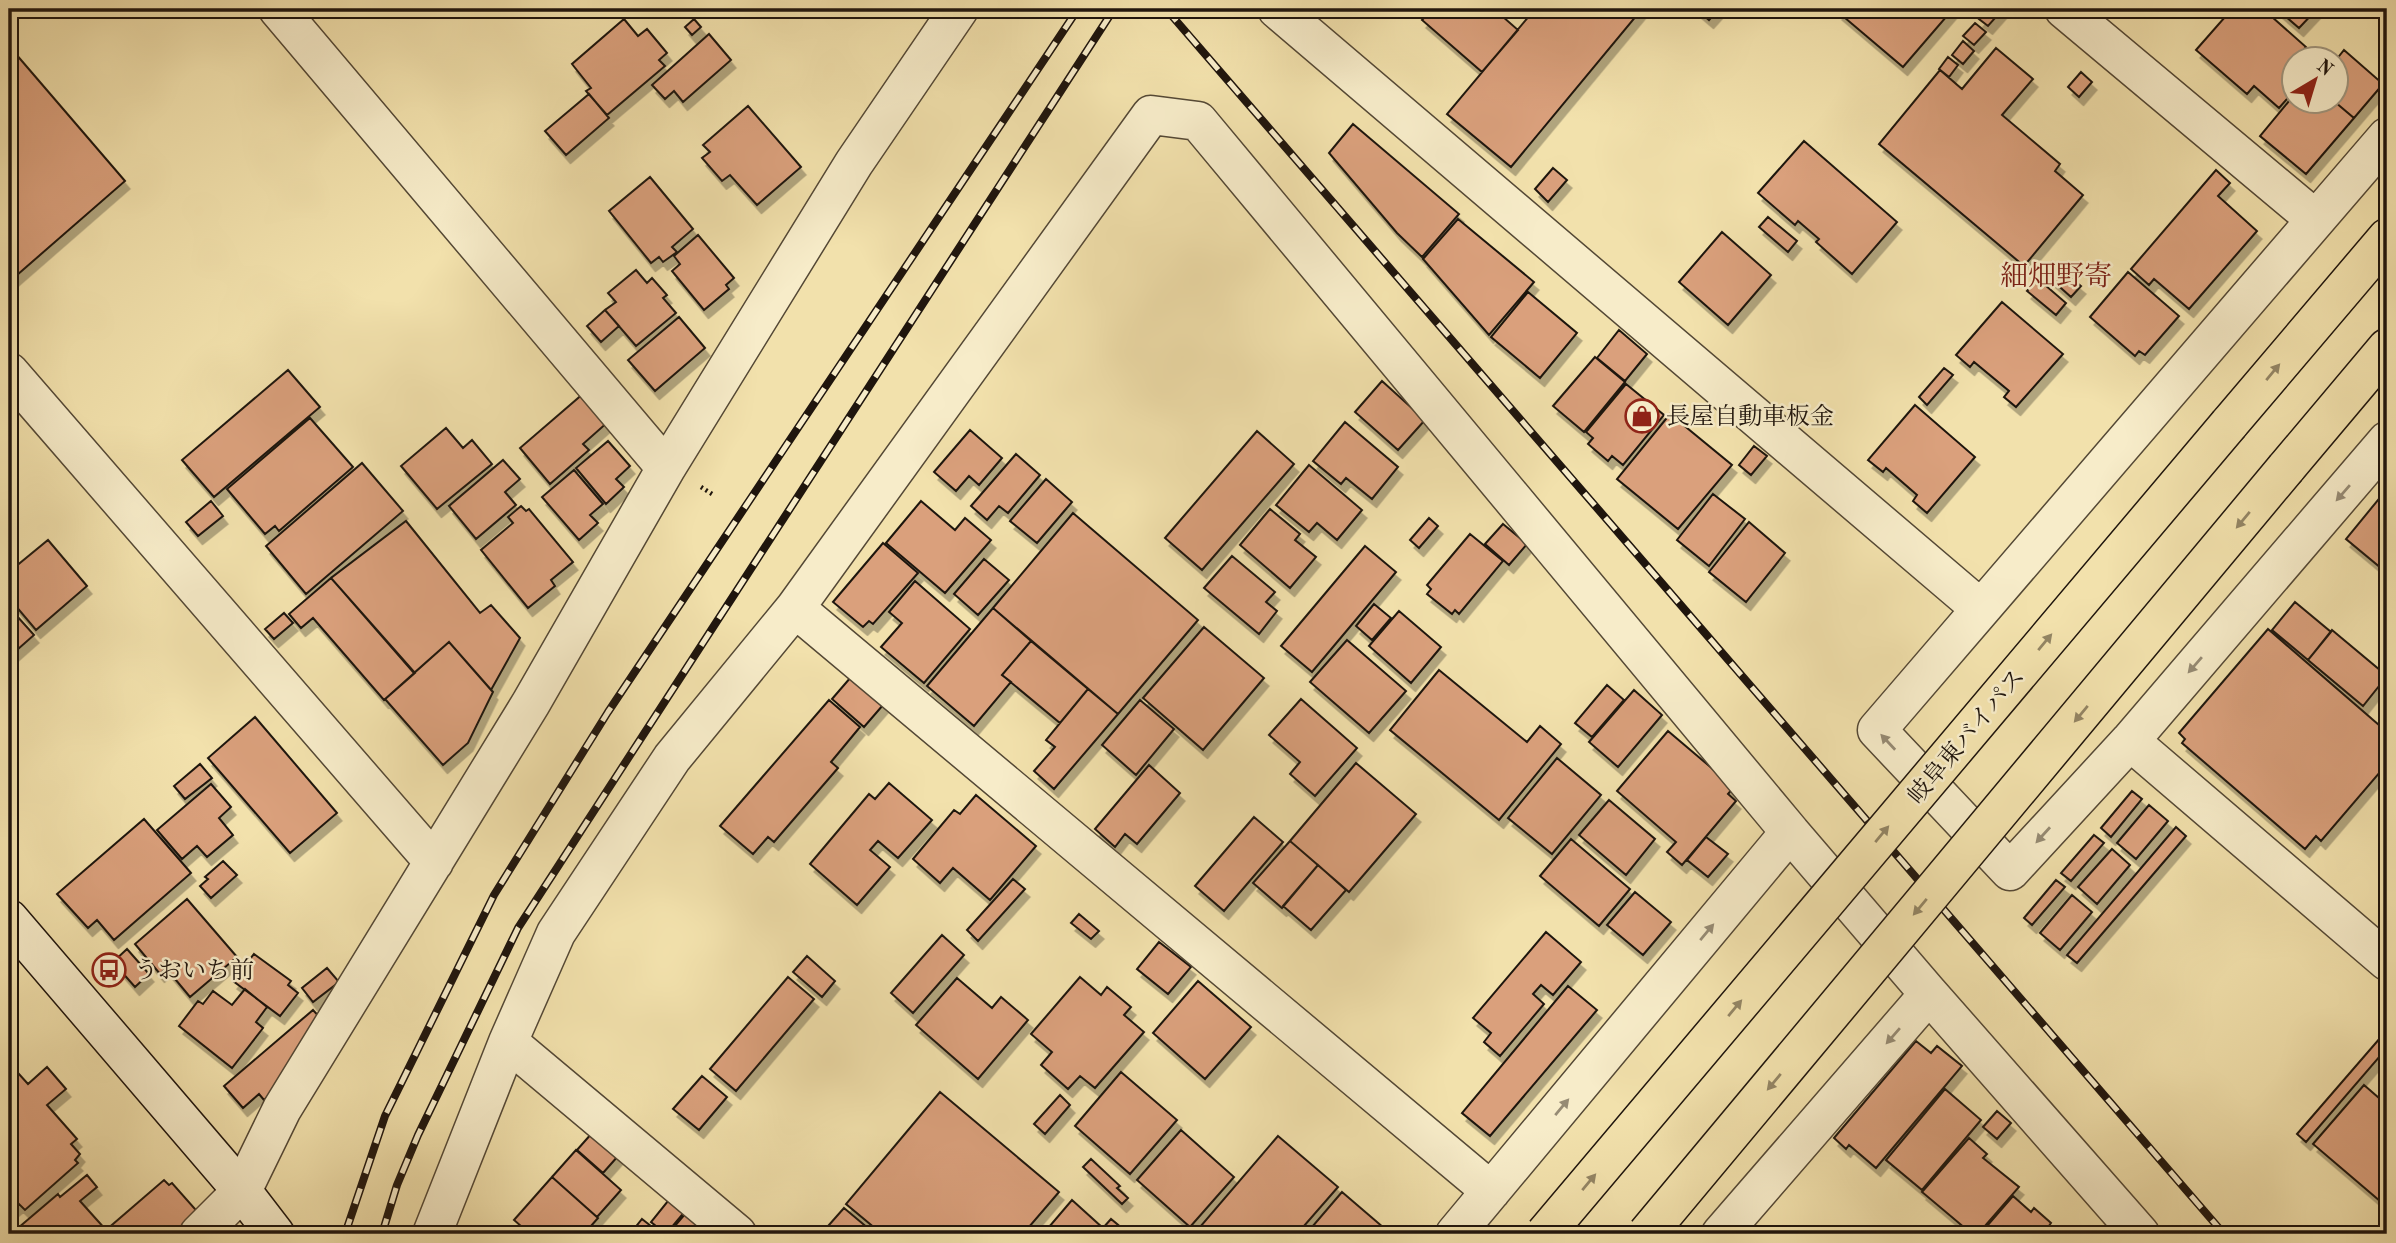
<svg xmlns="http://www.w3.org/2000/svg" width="2396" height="1243" font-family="'Old Standard TT','Noto Serif JP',serif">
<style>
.building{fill:#daa07b;stroke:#1f150d;stroke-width:2;filter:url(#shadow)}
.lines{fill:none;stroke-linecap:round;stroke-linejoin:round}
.street-casing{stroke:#544835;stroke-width:41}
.secondary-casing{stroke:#1f150d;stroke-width:41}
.highway-casing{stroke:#1f150d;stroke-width:41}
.path{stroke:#1f150d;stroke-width:4.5;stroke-dasharray:2 3.5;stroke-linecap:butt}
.street{stroke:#f7ecc9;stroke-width:38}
.secondary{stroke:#f7ecc9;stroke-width:38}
.highway{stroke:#f2e1ac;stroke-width:38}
.rail-casing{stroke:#1f150d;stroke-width:8}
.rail{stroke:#f7ecc9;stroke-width:5;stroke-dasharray:16;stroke-linecap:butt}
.highway-bridge-casing{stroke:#1f150d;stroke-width:41;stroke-linecap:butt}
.highway-bridge{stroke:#f2e1ac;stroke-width:38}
.oneway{fill:#938564}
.oneway2{fill:#968b74}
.labels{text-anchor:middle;stroke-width:5;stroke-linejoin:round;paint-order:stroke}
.poi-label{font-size:24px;fill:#1f150d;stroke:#f7ecc9;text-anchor:start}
.street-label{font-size:24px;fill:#1f150d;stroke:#f7ecc9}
.quarter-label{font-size:28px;fill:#7a1f14;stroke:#f7ecc9}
</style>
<defs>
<filter id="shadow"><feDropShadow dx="4.5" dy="8" stdDeviation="0" flood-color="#0004"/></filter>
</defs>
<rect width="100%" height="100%" fill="#f2e1ac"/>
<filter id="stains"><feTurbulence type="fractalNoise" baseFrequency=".00286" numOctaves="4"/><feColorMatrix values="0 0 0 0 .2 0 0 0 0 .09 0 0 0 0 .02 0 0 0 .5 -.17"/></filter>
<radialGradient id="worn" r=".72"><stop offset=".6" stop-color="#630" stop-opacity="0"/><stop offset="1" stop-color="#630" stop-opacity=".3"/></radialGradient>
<path class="building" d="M1432,9H1494L1518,30L1482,72L1422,20Z
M1535,9H1642L1511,167L1447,114Z
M1696,9H1719L1709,20Z
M1841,9H1953L1903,67L1838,12Z
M1988,9H2003L1988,26L1979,19Z
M2232,9H2263L2306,47L2299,55L2304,60H2294V91L2279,108L2254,86L2247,94L2196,50Z
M2277,9H2317L2299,28Z
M624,19L638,36L647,29L667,53L659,60L665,66L607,115L586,91L591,88L572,64Z
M694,19L701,27L692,35L685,27Z
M1975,23L1986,32L1974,45L1963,36Z
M709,34L731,60L683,102L674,91L665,99L652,85Z
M1963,41L1974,51L1963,64L1952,55Z
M9,46L125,181L9,282Z
M1996,48L2033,79L2002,115L2060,164L2055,171L2083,195L2024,266L1879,144L1940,70L1962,89Z
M2344,50L2383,84L2354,118L2335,102H2336V60Z
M1948,57L1958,65L1949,77L1939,69Z
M2081,72L2092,82L2079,97L2068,87Z
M589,94L609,118L566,155L545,131Z
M2294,95V102H2335L2354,118L2306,174L2260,136Z
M748,106L801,167L757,205L730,175L722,181L702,158L710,152L703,145Z
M1353,124L1459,214L1422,257L1397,233L1329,153Z
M1804,141L1897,222L1852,274L1816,242L1819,239L1798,221L1795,225L1758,193Z
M1553,168L1567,180L1548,202L1535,189Z
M2216,170L2230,183L2218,196L2257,231L2189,309L2154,279L2149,285L2131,269Z
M650,177L693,229L672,247L677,252L663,262L659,257L651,263L609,211Z
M1768,217L1797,241L1788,252L1759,227Z
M1458,219L1534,282L1489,335L1423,259Z
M1722,232L1771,275L1728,325L1679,282Z
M698,235L734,278L726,285L729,289L704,310L672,271L680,264L674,256Z
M2052,262L2081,286L2071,297L2043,272Z
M636,270L647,283L652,278L667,295L663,298L676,313L636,346L605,310L616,302L608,293Z
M2128,272L2179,316L2145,355L2139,351L2135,356L2090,317Z
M2038,279L2066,303L2056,315L2027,291Z
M1528,292L1577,333L1540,378L1491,337Z
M2002,302L2063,354L2016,407L2004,397L2009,391L1974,362L1970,367L1956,355Z
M605,310L619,326L601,342L587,326Z
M679,317L705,348L655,391L628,360Z
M1619,330L1647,354L1625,381L1597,358Z
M1595,357L1625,382L1584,432L1553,406Z
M1944,368L1953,375L1927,405L1919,397Z
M288,370L320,407L214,497L182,460Z
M1382,381L1425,420L1398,450L1355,412Z
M1626,384L1664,415L1623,465L1612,456L1608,461L1588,444L1593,438L1586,432Z
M584,393L609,421L583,444L589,450L550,484L520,448Z
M1915,405L1975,457L1927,513L1913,501L1917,495L1886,468L1883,472L1868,460Z
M1670,414L1732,465L1678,529L1617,479Z
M310,418L353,467L279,531L275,526L265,534L227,489Z
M1345,422L1398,467L1372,499L1346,478L1341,484L1313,461Z
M446,428L463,448L472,440L492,464L437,509L401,466Z
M970,430L1002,458L979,485L969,476L956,491L934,472Z
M1257,431L1294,464L1202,570L1165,538Z
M608,441L630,466L616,479L624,487L606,504L576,468Z
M1754,446L1767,456L1751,475L1739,465Z
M1016,454L1040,475L1008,513L999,506L987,520L971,506Z
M503,460L520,479L505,492L516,505L476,539L449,506Z
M362,463L403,511L306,594L266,546Z
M1309,465L1362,510L1337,540L1317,523L1309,532L1276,505Z
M574,470L603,504L590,515L598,523L579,540L542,497Z
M1046,479L1072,502L1037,543L1010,521Z
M2387,489V573L2346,539Z
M1713,494L1745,519L1709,566L1677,540Z
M211,501L223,516L198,536L186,522Z
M921,501L955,530L965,518L991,540L945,593L886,543Z
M521,506L526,511L529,509L573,562L551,580L555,586L528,608L481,550L513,523L508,517Z
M1270,509L1300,534L1295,540L1316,557L1290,588L1240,545Z
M1073,513L1198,620L1118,714L993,608Z
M1429,518L1438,526L1419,548L1410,540Z
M406,521L480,613L491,605L520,638L491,690L449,642L414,673L331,578Z
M1749,522L1785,553L1746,602L1709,572Z
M1503,524L1527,544L1509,565L1485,544Z
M1470,534L1503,561L1459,614L1455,610L1452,614L1427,594L1431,589L1427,585Z
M48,540L87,586L36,630L9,598V572Z
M883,543L918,573L873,624L869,621L863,627L833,602Z
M1365,546L1396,572L1312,672L1281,646Z
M1232,556L1275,592L1266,602L1277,611L1259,634L1204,588Z
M984,559L1009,580L978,615L954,594Z
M331,578L415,673L384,700L313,618L301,628L289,614Z
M915,581L970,629L924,683L881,647L902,623L889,612Z
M2295,602L2331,632L2308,660L2272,630Z
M1374,604L1391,618L1372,640L1356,626Z
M993,608L1031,641L1002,675L1011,682L974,726L927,686Z
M1399,611L1441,647L1411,683L1369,646Z
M284,613L293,623L274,639L265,629Z
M16,615L34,635L9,657V619L11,621Z
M1204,627L1264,678L1203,750L1143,698Z
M2268,629L2387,732V764L2321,841L2316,836L2305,849L2182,743L2185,739L2179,733Z
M2332,630L2387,676L2363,706L2308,660Z
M1347,640L1406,691L1369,733L1310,682Z
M1031,641L1088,689L1060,723L1002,675Z
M449,642L493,692L468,743L443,765L385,699Z
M1439,670L1527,742L1540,726L1561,744L1499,820L1390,730Z
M851,677L883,705L864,727L832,699Z
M1607,685L1624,700L1592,737L1575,723Z
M1088,689L1118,714L1054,789L1034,771L1055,747L1046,740Z
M1634,690L1662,715L1618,767L1589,742Z
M1301,699L1357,748L1315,796L1290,774L1300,762L1269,735Z
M829,700L860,727L831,762L838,768L774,842L768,837L753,854L720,826Z
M1140,700L1174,729L1136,775L1102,745Z
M255,717L337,813L290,853L208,758Z
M1668,731L1734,787L1728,794L1736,801L1682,865L1667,852L1676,842L1617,791Z
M1557,758L1601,795L1552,854L1508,818Z
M1356,763L1416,814L1349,892L1290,841Z
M200,764L212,778L185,799L174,786Z
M1149,765L1180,793L1137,844L1125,834L1115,847L1095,829Z
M889,783L932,820L898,858L878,841L870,850L890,867L857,905L810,864L869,794L875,799Z
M211,784L231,807L219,818L233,835L207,857L197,846L182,859L157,830Z
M2132,791L2142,799L2111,837L2101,828Z
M976,795L1036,846L990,900L953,868L940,883L913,859L954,810L960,814Z
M1609,800L1655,839L1626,875L1579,835Z
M2149,805L2168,821L2136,859L2117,843Z
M1254,817L1283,842L1224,911L1195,886Z
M144,819L191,873L114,940L97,920L88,928L57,894Z
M2176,827L2186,836L2077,963L2067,955Z
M2094,835L2104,843L2071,881L2061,873Z
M1706,837L1728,854L1708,877L1687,860Z
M1571,839L1630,889L1599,926L1540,876Z
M1290,841L1318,865L1282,908L1253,883Z
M2112,849L2130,865L2097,904L2078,887Z
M223,861L237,875L211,898L200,886L208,879L205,877Z
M1318,865L1346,890L1311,930L1283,906Z
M1013,879L1025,889L978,941L967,930Z
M2056,880L2065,887L2032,925L2024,918Z
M1635,892L1671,922L1643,955L1607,925Z
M2072,895L2092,912L2060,950L2040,933Z
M187,899L237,957L190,997L166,968L160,974L135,944Z
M1079,914L1099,931L1091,939L1071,923Z
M1546,932L1581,962L1553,995L1541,985L1533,994L1544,1004L1500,1056L1484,1042L1491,1033L1473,1018Z
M942,935L964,955L913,1013L891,993Z
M1159,942L1191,967L1168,994L1137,969Z
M127,949L149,974L135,987L113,962Z
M254,954L291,981L288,985L298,993L280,1016L233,981Z
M807,956L835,981L822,997L793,972Z
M327,968L339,982L313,1002L302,988Z
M788,977L814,999L736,1091L710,1069Z
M1080,977L1101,995L1107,987L1131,1007L1124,1015L1144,1032L1095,1088L1080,1076L1068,1089L1041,1065L1052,1052L1031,1034Z
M957,978L992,1008L1001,997L1028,1020L978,1079L916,1025Z
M1198,981L1251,1027L1205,1079L1153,1033Z
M1568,986L1597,1010L1490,1136L1462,1113Z
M245,989L267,1007L256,1022L263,1028L232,1068L179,1026L198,1001L203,1004L213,991L232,1005Z
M313,1010L322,1020L304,1066L264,1100L259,1094L243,1108L224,1086Z
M2387,1030V1048L2306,1142L2297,1134Z
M1916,1041L1931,1053L1937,1046L1962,1066L1876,1168L1849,1145L1846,1149L1834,1138Z
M9,1063L28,1084L47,1067L66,1089L47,1105L77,1139L71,1144L80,1154L75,1160L78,1163L25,1210L19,1204L13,1209L9,1204Z
M1121,1072L1177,1120L1130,1174L1075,1126Z
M702,1076L727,1097L699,1130L673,1109Z
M2364,1085L2387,1105V1207L2313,1144Z
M1945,1089L1981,1120L1922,1190L1886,1160Z
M940,1092L1059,1192L1023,1234H882L846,1204Z
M1060,1095L1070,1105L1045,1134L1034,1124Z
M1997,1111L2011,1123L1997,1139L1983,1127Z
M600,1124L626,1147L603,1173L577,1150Z
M1181,1130L1234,1177L1190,1227L1137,1180Z
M1278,1136L1338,1187L1297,1234H1194Z
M1969,1138L1987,1154L1983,1158L2019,1187L1978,1234H1972L1922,1192Z
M576,1150L621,1190L597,1217L552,1177Z
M1091,1159L1120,1186L1117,1188L1128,1198L1122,1204L1083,1167Z
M87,1175L97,1187L80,1201L106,1230L164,1180L169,1185L172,1183L210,1226L207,1234H11L58,1194L60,1197Z
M552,1177L598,1218L584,1234H530L514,1220Z
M1342,1192L1391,1234H1306Z
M672,1196L687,1209L666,1234L651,1222Z
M2013,1196L2031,1212L2034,1208L2051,1223L2046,1230L2051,1234H1980Z
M1072,1200L1103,1228L1111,1219L1129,1234H1043Z
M691,1207L724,1234H668Z
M844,1208L875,1234H821Z
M642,1219L661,1234H630Z"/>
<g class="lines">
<defs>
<path id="street" d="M278,9L666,468
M1277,9L1981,609
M2064,9L2315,219
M2387,137L1877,730L2010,871L2130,741L2387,441
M9,372L434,862
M795,608L1491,1191
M2130,741L2387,961
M1929,994L2140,1234
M508,1042L737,1234
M199,1234L242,1191L282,1109L531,703L666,468L854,163L959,9
M432,1234L508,1042L556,933L672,758L795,608L1151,115L1198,121L1790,832
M1455,1234L1790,832L1929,994L1721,1234"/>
<path id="secondary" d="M9,919L242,1191L275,1234"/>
<path id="highway" d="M2229,424L2387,238
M2286,468L2387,348"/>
</defs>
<use href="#street" class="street-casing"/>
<use href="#secondary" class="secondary-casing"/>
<use href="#highway" class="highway-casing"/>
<path class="path" d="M701,487L712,494"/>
<use href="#street" class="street"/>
<use href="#secondary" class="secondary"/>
<use href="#highway" class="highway"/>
<defs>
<path id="rail" d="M1166,9L2224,1234
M345,1234L385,1116L494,895L608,712L1078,9
M382,1234L397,1185L418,1135L518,928L1114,9"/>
</defs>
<use href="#rail" class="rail-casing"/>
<use href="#rail" class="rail"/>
<defs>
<path id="highway-bridge" d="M1545,1234L2229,424
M1647,1234L2286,468"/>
</defs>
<use href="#highway-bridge" class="highway-bridge-casing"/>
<use href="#highway-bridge" class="highway-bridge"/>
</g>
<defs><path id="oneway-solid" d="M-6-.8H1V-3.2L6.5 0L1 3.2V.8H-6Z" transform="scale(1.75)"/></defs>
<g class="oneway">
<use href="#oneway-solid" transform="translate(2273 372) rotate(-50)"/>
<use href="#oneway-solid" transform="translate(2243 520) rotate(130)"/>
<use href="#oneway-solid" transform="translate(2045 642) rotate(-50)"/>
<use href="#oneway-solid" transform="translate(2081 714) rotate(130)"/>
<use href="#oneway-solid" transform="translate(1882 834) rotate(-50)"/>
<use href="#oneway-solid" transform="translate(1920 907) rotate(130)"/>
<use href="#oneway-solid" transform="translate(1735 1008) rotate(-50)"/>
<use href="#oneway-solid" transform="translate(1774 1082) rotate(130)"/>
<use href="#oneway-solid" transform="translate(1589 1182) rotate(-50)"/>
</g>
<g class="oneway2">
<use href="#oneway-solid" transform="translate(2343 493) rotate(131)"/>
<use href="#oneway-solid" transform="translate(2195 665) rotate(131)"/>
<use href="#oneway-solid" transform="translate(1888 742) rotate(-133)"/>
<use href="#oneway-solid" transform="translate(2043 835) rotate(132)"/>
<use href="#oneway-solid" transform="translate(1707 932) rotate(-50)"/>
<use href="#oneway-solid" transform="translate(1893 1036) rotate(131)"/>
<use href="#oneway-solid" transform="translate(1562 1107) rotate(-50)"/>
</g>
<defs>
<symbol id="shop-ring" viewBox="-11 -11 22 22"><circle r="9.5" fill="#f7ecc9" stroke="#8f2418" stroke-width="1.5"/><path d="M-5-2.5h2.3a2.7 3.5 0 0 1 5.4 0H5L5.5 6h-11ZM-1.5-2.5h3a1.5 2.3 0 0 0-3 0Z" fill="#8f2418"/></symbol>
<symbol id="bus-ring" viewBox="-11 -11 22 22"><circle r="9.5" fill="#f7ecc9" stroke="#8f2418" stroke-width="1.5"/><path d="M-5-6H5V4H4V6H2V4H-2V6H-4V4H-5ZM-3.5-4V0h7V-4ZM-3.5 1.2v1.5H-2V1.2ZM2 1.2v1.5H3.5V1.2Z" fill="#8f2418"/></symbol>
</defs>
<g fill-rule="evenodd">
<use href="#shop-ring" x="1623" y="397" width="38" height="38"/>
<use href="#bus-ring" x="90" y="951" width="38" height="38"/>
</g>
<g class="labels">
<g class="poi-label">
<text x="1666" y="424">長屋自動車板金</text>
<text x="134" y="978">うおいち前</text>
</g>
<g class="street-label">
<text transform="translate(1966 736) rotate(-50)" y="8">岐阜東バイパス</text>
</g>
<g class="quarter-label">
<text x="2056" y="285">細畑野寄</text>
</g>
</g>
<rect width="2396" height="1243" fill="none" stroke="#f2e1ac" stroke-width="35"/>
<rect x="10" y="10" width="2375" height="1222" fill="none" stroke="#1f150d" stroke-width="3.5"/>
<rect x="18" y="18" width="2361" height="1208" fill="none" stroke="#1f150d" stroke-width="2"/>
<g transform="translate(2315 80) rotate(38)"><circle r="33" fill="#f7ecc9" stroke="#a1967e" stroke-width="2"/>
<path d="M0-5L12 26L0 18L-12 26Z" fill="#8f2418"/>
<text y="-10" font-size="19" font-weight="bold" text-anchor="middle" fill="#1f150d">N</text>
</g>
<rect width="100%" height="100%" filter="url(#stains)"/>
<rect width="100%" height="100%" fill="url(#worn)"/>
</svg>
